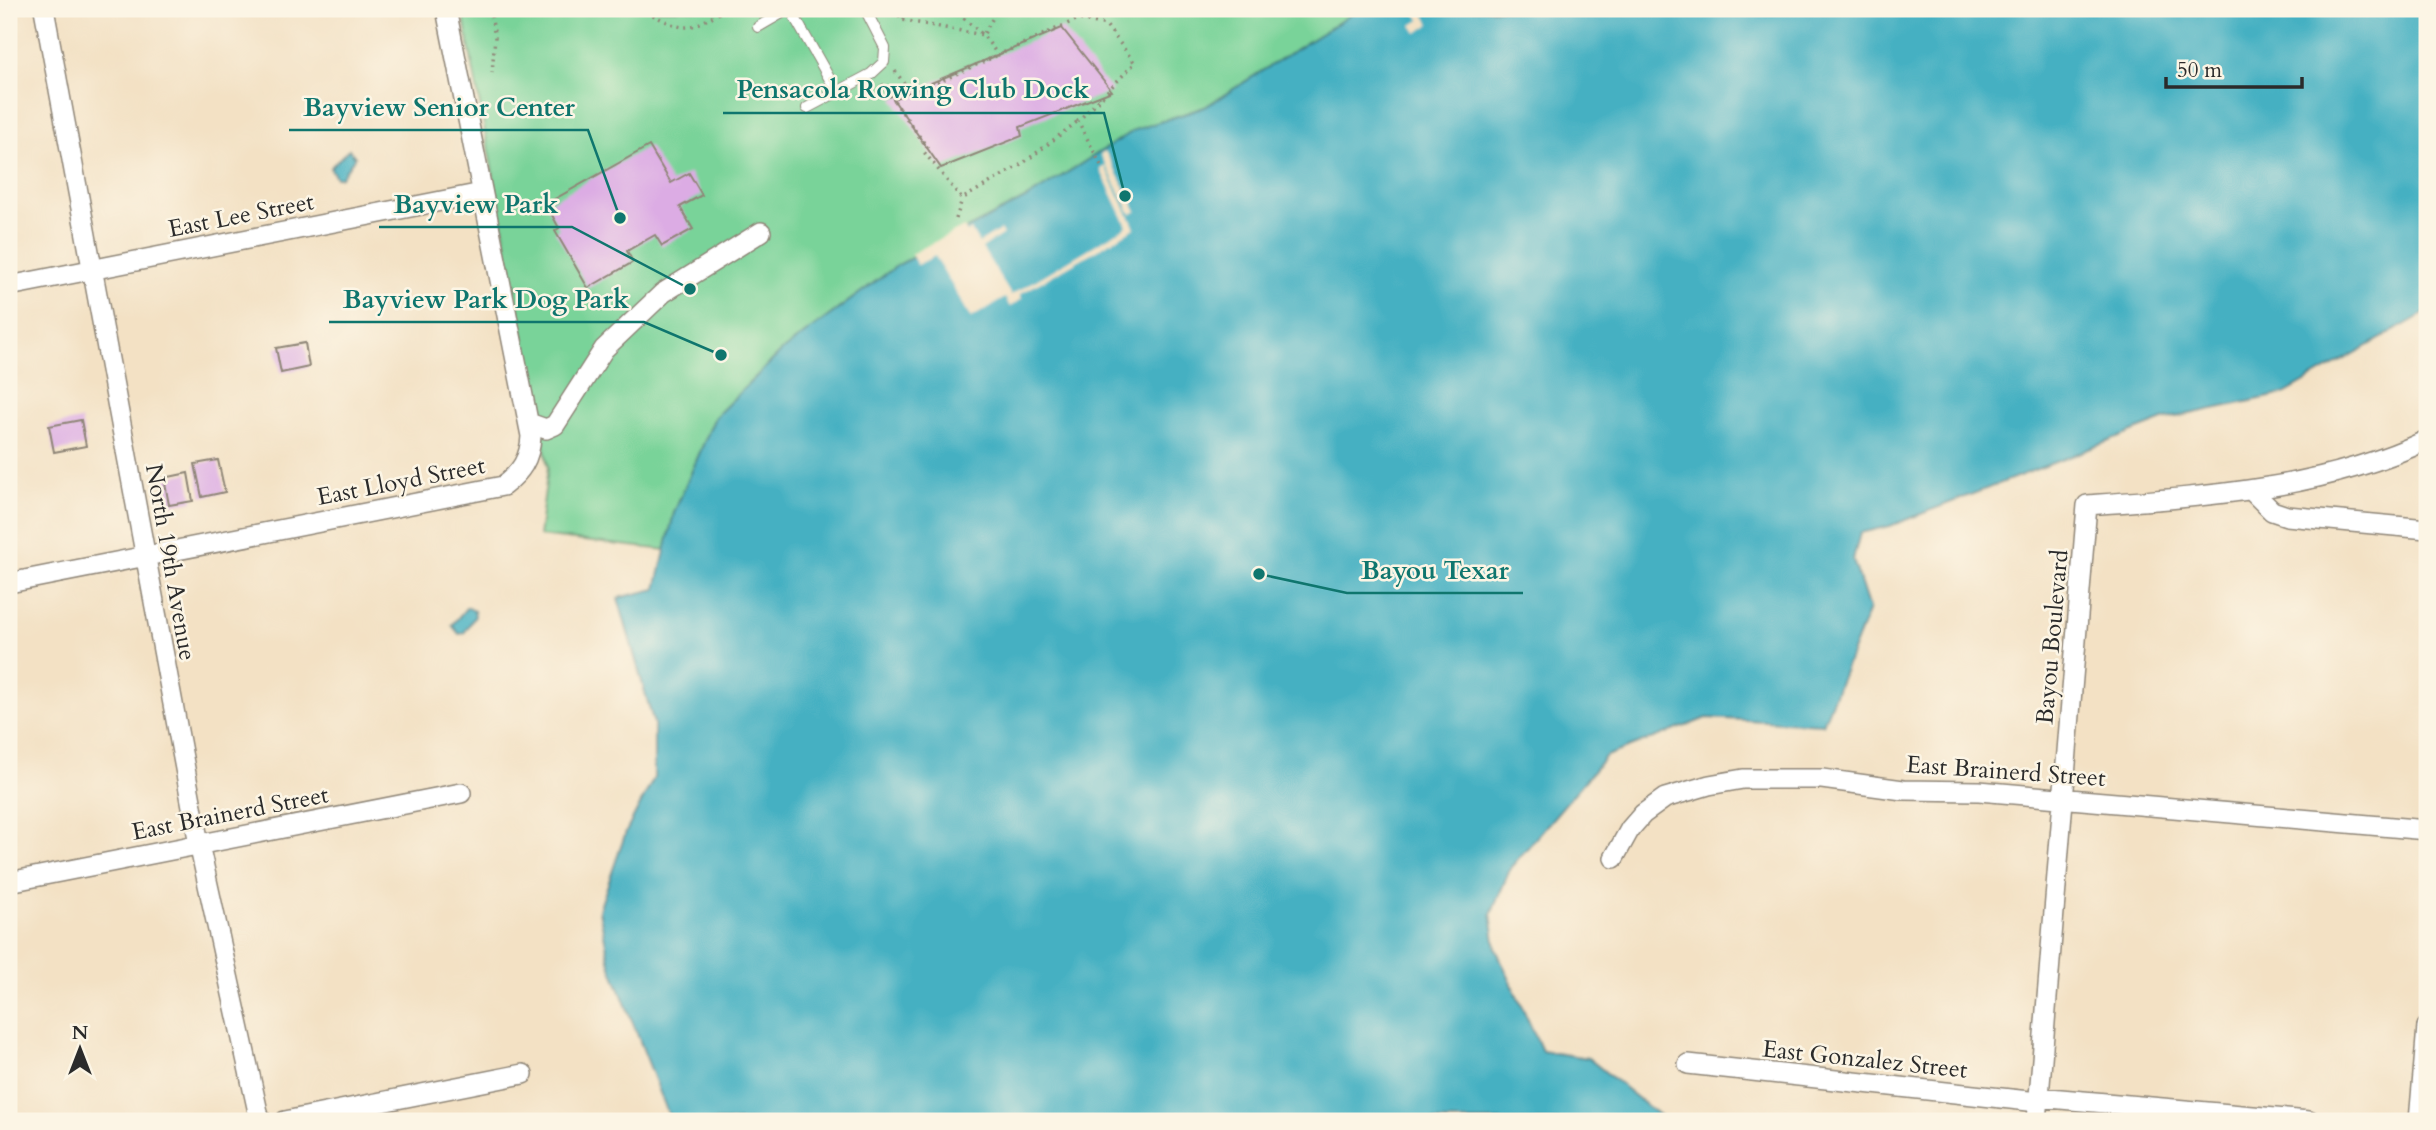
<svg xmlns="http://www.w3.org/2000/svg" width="2436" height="1130" font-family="Cardo,serif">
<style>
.green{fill:#79d399;stroke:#527f62;stroke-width:2}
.water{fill:#44b0c2;stroke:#386e76;stroke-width:2}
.pier{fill:#f3e1c4}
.building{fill:#dcace4}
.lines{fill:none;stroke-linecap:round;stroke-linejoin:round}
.service-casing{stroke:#8f8678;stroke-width:12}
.minor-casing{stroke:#8f8678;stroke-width:22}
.path{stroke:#8f8678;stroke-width:3.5;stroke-dasharray:2 5;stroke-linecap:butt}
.service{stroke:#fff;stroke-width:10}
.minor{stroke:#fff;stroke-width:19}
.labels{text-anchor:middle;stroke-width:5;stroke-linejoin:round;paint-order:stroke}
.street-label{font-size:24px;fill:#2b2b2b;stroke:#fcf5e5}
.leader{fill:none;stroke:#0f766e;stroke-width:2.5}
.callout-dot{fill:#0f766e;stroke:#fcf5e5;stroke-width:2.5}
.callout-label{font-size:26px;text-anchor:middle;font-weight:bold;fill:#0f766e;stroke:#fcf5e5;stroke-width:5;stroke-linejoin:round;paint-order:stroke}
</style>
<rect width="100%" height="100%" fill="#fcf5e5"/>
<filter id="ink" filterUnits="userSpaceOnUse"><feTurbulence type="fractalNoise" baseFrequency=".0143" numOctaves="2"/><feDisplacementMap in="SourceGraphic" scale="14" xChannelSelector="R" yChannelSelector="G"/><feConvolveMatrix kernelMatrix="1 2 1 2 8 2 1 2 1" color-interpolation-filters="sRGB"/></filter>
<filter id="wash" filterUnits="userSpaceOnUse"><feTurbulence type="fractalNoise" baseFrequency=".00686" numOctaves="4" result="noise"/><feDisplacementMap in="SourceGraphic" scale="28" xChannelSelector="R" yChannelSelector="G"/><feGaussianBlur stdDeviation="1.57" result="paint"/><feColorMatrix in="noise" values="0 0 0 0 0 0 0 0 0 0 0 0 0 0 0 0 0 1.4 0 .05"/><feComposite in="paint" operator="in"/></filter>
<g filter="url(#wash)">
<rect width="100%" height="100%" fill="#f3e1c4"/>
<path class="green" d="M462,9H1360L1205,107L1135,130L1027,198L898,265L783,350L715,417L674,513L666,550L539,536L548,467Z"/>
<path class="water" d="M1360,9H2427V312L2284,394L2166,419L1890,526L1860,533L1853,560L1869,609L1823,724L1707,718L1606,756L1511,867L1491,914L1496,949L1542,1051L1588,1058L1666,1121H671L610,964L599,910L626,832L654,778V724L618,598L656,589L674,513L715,417L783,350L898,265L1027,198L1135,130L1205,107Z
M349,149L355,157L341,177H336L330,168Z
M467,607L474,611L475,616L464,633L459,634L452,625Z"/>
<path class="pier" d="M1414,9H1421L1430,24L1417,33L1412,25L1420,20Z
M1105,151L1137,211L1131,214L1100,154Z
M1105,166L1135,228L1020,294L1022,299L1010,307L1005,298L971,318L935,256L917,265L911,254L964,227L967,232L971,230L979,243L1000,230L1003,234L982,248L1011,295L1127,226L1100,169Z"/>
<g id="blocks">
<path class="building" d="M1062,28L1112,91L1020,127L1022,136L941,168L893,99Z
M649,146L671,183L689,173L702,195L680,207L693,229L662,246L655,235L627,251L633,262L588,288L555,231L559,228L546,204Z
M305,343L309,367L281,373L276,348Z
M81,420L86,446L54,452L49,426Z
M218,460L225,492L202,497L195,464Z
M188,473L193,501L169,505L164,478Z"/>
</g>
</g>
<g filter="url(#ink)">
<use href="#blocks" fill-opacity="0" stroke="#8f8678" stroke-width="2"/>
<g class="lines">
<defs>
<path id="service" d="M790,9L837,92
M758,27L789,9
M807,108L871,74L884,62L885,48L865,9"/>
<path id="minor" d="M44,9L199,844L260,1121
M9,286L482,193
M529,423L546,429L555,425L604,349L663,293L761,232
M2251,490L2272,511L2287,516L2427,529
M9,583L503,486C521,472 530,459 531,436L446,9
M1614,858L1630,829L1643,814L1665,798L1709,785L1743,779H1822L1903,790L1979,791L2427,830
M9,882L461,793
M1688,1064L2038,1102
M2038,1097L2309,1121
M285,1121L523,1074
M2037,1121L2087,505C2202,497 2321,490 2427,440
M2419,1121L2427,1027"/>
</defs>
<use href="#service" class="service-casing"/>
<use href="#minor" class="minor-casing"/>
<path class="path" d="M490,9L495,37L492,73
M640,9C688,31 680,35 726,9
M896,9L902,20L983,35L998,55L1078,19L1106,25L1135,63L1078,121L1102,167
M953,9L983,35L998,9
M1168,9L1171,13
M903,20L914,9
M895,71L912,94L998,55
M882,84L927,147L924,152L962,199L1022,164L1078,121
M956,219L962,199"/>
<use href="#service" class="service"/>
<use href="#minor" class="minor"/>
</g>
</g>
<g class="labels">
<g class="street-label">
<text transform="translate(241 215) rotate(-11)" y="8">East Lee Street</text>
<text transform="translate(401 481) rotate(-11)" y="8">East Lloyd Street</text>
<text transform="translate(171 562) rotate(80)" y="8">North 19th Avenue</text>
<text transform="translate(2052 637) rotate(-85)" y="8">Bayou Boulevard</text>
<text transform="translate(2006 771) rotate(4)" y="8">East Brainerd Street</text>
<text transform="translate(230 813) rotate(-11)" y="8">East Brainerd Street</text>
<text transform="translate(1865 1059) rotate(6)" y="8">East Gonzalez Street</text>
</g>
</g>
<path class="leader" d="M1125 196L1104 113H723M620 218L588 130H289M690 289L572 227H379M721 355L644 322H329M1259 574L1347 593H1523"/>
<g class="callout-dot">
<circle cx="1125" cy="196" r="7"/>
<circle cx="620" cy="218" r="7"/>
<circle cx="690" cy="289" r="7"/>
<circle cx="721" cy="355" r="7"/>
<circle cx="1259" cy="574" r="7"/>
</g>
<g class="callout-label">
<text x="913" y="98">Pensacola Rowing Club Dock</text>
<text x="439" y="116">Bayview Senior Center</text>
<text x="476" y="213">Bayview Park</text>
<text x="486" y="308">Bayview Park Dog Park</text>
<text x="1435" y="579">Bayou Texar</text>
</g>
<rect width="2436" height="1130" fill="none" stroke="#fcf5e5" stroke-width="35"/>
<g transform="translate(80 1049)" stroke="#fcf5e5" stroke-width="5" paint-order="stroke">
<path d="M0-5L12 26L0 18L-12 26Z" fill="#2b2b2b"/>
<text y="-10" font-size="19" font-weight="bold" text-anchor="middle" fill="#2b2b2b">N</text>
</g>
<path d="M2166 77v10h136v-10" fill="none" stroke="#2b2b2b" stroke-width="3.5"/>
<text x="2177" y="77" font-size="21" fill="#2b2b2b" stroke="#fcf5e5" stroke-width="5" paint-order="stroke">50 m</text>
</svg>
